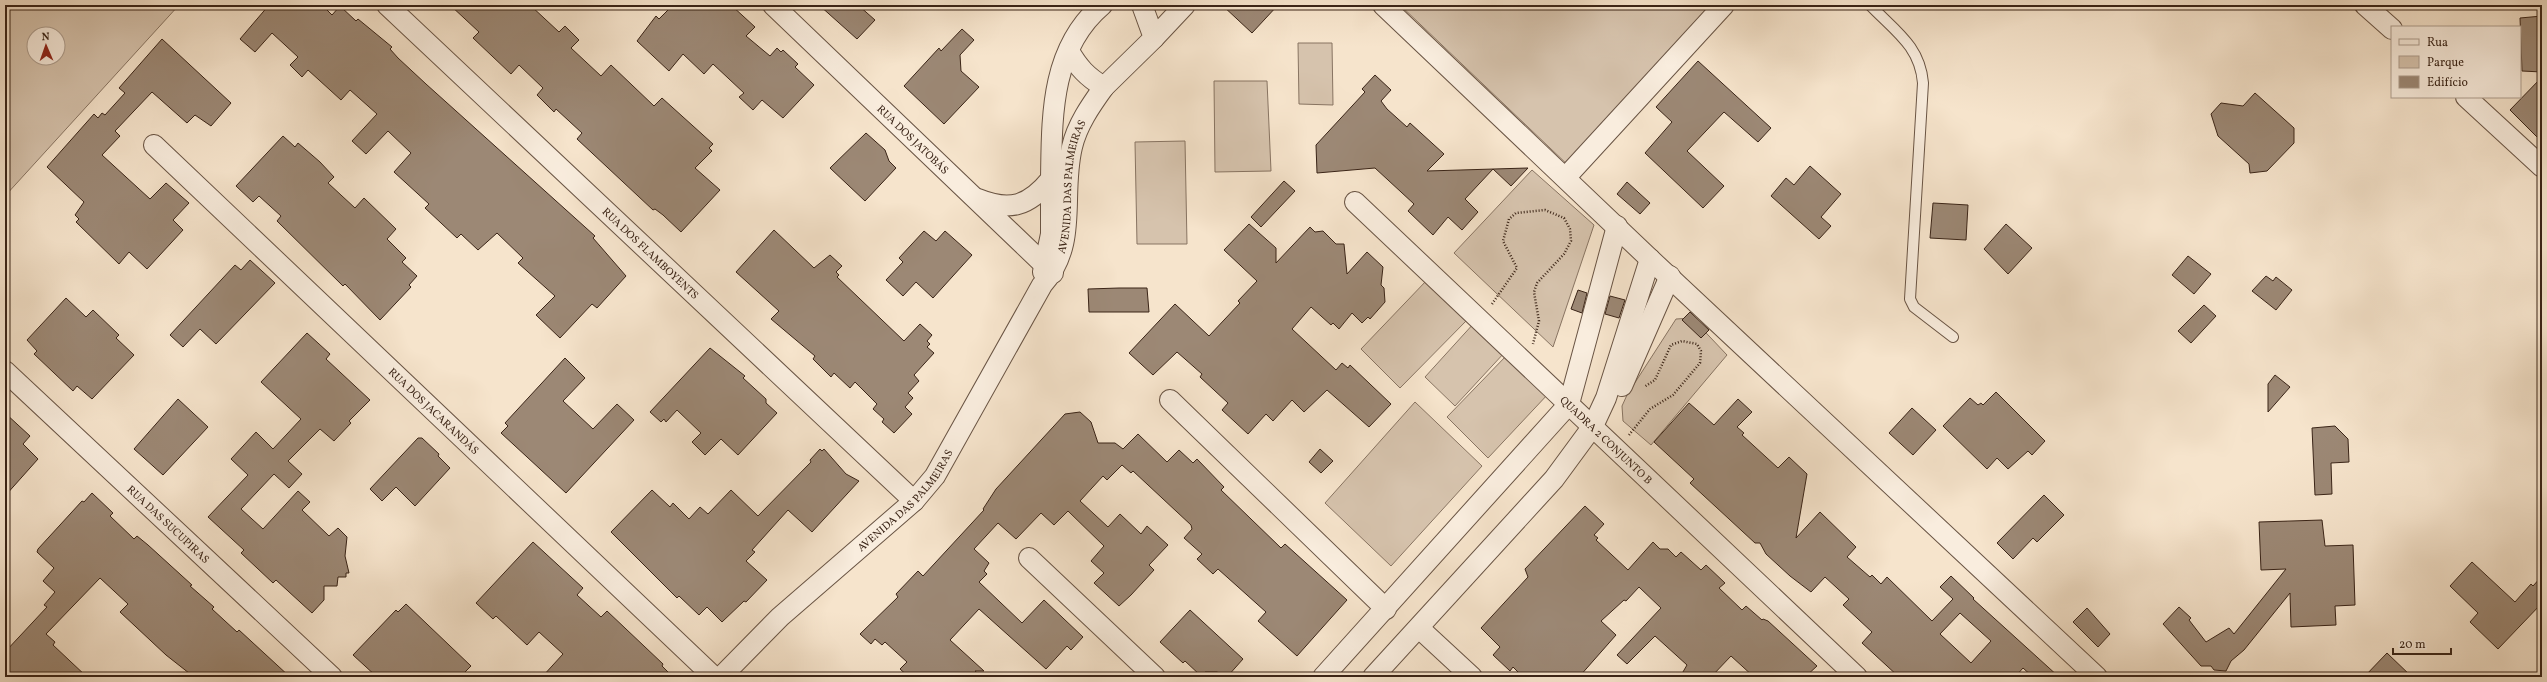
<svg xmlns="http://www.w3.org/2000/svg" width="2547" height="682" font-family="Vollkorn,serif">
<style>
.green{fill:#d6c3ad;stroke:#887462;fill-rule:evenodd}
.building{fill:#9c8875;stroke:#3a2417;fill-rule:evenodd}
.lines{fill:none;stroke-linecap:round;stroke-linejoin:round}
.service-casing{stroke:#695444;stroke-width:12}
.minor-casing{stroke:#695444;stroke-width:22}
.path{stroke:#3a2417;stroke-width:2.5;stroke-dasharray:1 2;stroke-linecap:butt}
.service{stroke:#f9edde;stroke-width:10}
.minor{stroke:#f9edde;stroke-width:20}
.labels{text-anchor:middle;stroke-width:3;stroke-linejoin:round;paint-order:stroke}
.street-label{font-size:11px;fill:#3a2417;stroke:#f9edde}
</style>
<rect width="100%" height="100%" fill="#f6e4cc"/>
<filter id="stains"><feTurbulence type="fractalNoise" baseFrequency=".005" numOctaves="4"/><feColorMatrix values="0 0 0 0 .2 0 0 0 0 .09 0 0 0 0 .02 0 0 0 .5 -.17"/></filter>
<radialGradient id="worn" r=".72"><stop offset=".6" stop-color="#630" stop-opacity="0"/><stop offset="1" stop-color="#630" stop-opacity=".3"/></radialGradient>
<path class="green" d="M5,5H179L5,196ZM34,34H58V58H34Z
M1400,5H1720L1571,168Z
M1298,43H1332L1333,105L1299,104Z
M1214,81H1267L1271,171L1215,172Z
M1185,141L1187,244H1137L1135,142Z
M1532,170L1594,225L1553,347L1454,253Z
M1427,280L1468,319L1400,388L1361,349Z
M1692,318L1727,355L1651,445L1623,421L1622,406L1627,395L1676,319Z
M1475,322L1505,352L1455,406L1425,377Z
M1508,354L1549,393L1488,458L1447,417Z
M1415,402L1482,466L1391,566L1325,503Z"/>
<path class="building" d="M269,5H322L332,15L340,6L356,21L358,19L392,47L390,49L398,58L426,84L595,236L593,238L626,276L597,308L592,304L560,338L536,315L555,296L518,263L523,258L497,233L478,250L461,234L457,238L425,208L429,204L394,172L411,153L388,131L366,154L352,141L377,114L350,90L341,100L308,70L302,77L290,65L298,57L272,33L255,52L240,39Z
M450,5H530L559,32L565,26L579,40L571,48L601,76L611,65L654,106L662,98L713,144L709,148L712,151L695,168L720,190L681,232L663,215L655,209L653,210L577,139L582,133L556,109L554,112L537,95L543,88L519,65L511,74L473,38L479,32Z
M673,5H731L755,27L746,36L770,56L777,48L781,52L783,50L798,64L795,67L814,85L783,118L762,100L753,110L739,97L744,93L713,64L704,74L683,54L669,71L637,41L656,16L659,19Z
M819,5H858L875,20L857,39Z
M1222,5H1278L1252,33Z
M2542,16V72L2522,71L2520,18Z
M962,29L974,40L960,55L961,71L979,87L944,124L904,86L939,48L941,51Z
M162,39L231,103L211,126L195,115L187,123L152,92L115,131L120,136L102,155L150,199L166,183L189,203L173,220L183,230L147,269L129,252L119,264L76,222L79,219L75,215L84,202L47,167L94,114L98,118L102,113L105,115L125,93L119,88Z
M1698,61L1771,128L1758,142L1724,112L1687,151L1724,186L1703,208L1645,153L1672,122L1656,107Z
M1375,75L1391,90L1381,101L1387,109L1407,127L1410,123L1444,154L1427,171L1528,168L1511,186L1493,169L1465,199L1478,212L1462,230L1448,217L1433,235L1408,211L1414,204L1375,168L1317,173L1316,145L1365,92L1362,89Z
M2542,77V142L2510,110Z
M2255,93L2294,128V143L2267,171L2250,173L2249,164L2218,136L2211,114L2221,103L2243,106Z
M866,133L885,150L889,161L896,168L865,201L830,168Z
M283,136L295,147L298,143L320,162L334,177L328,183L355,208L364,198L396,229L387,239L406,258L402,262L417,276L409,285L411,287L380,320L345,284L343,286L277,221L281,216L259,196L253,202L236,186Z
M1810,166L1841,194L1821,217L1831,226L1819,239L1771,196L1786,178L1794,185Z
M1284,181L1295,191L1261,227L1251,217Z
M1627,182L1650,203L1640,214L1617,194Z
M1933,203L1968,205L1966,240L1930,238Z
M1249,224L1276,248V263L1310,227L1315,232L1323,231L1336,244H1344L1347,274L1367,252L1383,267L1381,285L1384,288L1385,302L1370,319L1368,317L1362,323L1352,313L1339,329L1333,323L1331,325L1311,307L1292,329L1336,370L1342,363L1348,368L1350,365L1391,404L1369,427L1327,390L1304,412L1292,400L1273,421L1266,414L1248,434L1222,410L1228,403L1200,377L1202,374L1177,352L1153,375L1129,353L1175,304L1209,336L1240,303L1238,301L1257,281L1224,250Z
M2006,224L2032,248L2008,274L1984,249Z
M774,230L814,268L830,255L842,266L836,272L839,275L837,277L904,341L920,324L932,335L927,341L930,344L927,347L934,353L914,375L919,381L908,393L913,398L905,407L912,414L894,433L882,422L884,419L873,409L877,404L855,382L850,388L834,373L831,377L813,359L815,356L771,319L779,311L736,272Z
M924,231L936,241L945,231L972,255L933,298L916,282L903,296L886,280L903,262L899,258Z
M2188,256L2211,274L2194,294L2172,275Z
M250,260L275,283L216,344L200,329L183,347L170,335L235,265L241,270Z
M2266,276L2273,281L2276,277L2292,290L2276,310L2252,291Z
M1119,288H1147L1149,312H1089L1088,289Z
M1578,290L1587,293L1582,313L1571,309Z
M1610,296L1625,300L1619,318L1605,314Z
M66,298L86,317L93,310L119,335L116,338L134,355L92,399L77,386L73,391L34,354L37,351L27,340Z
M2204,305L2216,316L2191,343L2178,331Z
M1690,312L1709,330L1701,338L1682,320Z
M307,333L330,354L326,359L370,400L349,421L351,423L334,441L320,429L288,461L302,474L289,488L274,474L241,509L263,529L298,491L310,502L302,510L329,536L338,528L347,537L345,556L349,573H346V577H338L337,586H324V600L312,613L276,580L273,583L241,553L244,550L208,517L248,475L231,459L256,432L273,449L301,419L261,382Z
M710,348L745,376L743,378L766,399V403L777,413L738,455L721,439L705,455L692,442L701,433L677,410L666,422L664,419L661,422L650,412Z
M565,358L585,378L563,401L593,429L617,404L634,420L566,493L501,433L508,426L505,423Z
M2275,375L2290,387L2268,412V384Z
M1996,392L2045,441L2032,455L2028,451L2008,469L1997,458L1987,469L1943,426L1970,398L1978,405L1981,403L1983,405Z
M178,399L208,427L163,475L134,449Z
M1738,399L1752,412L1737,427L1744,433L1742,435L1778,468L1789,457L1807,474L1796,538L1820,512L1856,547L1847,557L1870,577L1872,575L1881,584L1887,577L1932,621L1953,599L1940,587L1951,576L1974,598L1973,599L2059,677H2033L2023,668L2015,677H1899L1862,643L1872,632L1843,605L1849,599L1825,577L1811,592L1790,576L1766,554L1760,543H1755L1690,483L1694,479L1654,442L1689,403L1714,425ZM1960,613L1991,641L1971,663L1940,634Z
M1912,408L1936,430L1913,455L1889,433Z
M1080,412L1091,422L1098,443H1115L1123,449L1138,434L1167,462L1179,450L1193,463L1197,459L1224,487L1221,490L1281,548L1285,544L1347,600L1297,656L1258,621L1266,612L1218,569L1213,574L1197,559L1202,554L1184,538L1192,529L1191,525L1133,471L1131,473L1122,465L1107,480L1103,476L1080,501L1108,527L1120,514L1141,534L1147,526L1168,545L1149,565L1154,570L1131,595L1119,606L1094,583L1104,573L1091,561L1104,546L1068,511L1054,525L1041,513L1016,539L998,523L974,549L989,563L984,571L987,574L979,582L1022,623L1044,600L1083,637L1071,650L1067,646L1046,669L979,609L950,640L984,671H975L982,677H909L900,669L907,662L885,642L882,645L875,639L871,644L860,634L898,597L896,594L918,571L923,576L984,510L983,509L996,489L1065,414Z
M5,413L30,436L23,444L38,459L5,496Z
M2335,426L2348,439L2349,462L2331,463L2332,494L2315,495L2312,428Z
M418,438H422L439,454L438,456L450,468L415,506L396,487L382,501L370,489Z
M820,449L822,451L824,449L846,474L859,481L812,532L788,510L752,550L755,552L746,561L767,580L746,602L744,601L722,622L707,607L699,615L679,596L677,598L611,532L652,490L670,507L673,503L689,519L700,507L708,514L731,490L758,516L811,462L810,460Z
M1320,449L1333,461L1321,473L1309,462Z
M92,493L113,513L110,516L134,539L137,536L148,545L192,585L190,586L214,607L212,609L237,632L239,630L290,677H194L166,655L120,612L128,604L100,578L46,634L55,642L53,645L87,677H5V652L47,607L44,605L55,592L43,581L54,568L37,552L38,549L82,501L84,502Z
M2044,495L2064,515L2037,542L2033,538L2013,559L1997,543Z
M1585,506L1604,524L1594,535L1598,538L1596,540L1628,570L1653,542L1660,549H1668L1676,557L1681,552L1701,570L1706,565L1725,583L1719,588L1742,610L1746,606L1762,620L1763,619L1768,621L1817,666L1805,677H1754L1731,656L1711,677H1680L1687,665L1655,636L1627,664L1617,655L1661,608L1639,587L1626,601L1624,600L1601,621L1616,635L1579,677H1523L1513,667L1510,671L1493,655L1500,647L1481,628L1528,577L1525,569Z
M2322,520L2325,546L2353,545L2355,605L2335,606L2336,625L2291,627L2290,593L2244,650L2231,661L2226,671L2214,670L2211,666H2201L2163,624L2179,607L2191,618L2189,620L2206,642L2229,628L2234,634L2286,569L2261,570L2259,522Z
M533,542L583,588L577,595L601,617L607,611L663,664L662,666L673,677H542L563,654L539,632L527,645L496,616L493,619L476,603Z
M2472,562L2515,602L2531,584L2533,586L2542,576V603L2498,649L2470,622L2478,613L2450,586Z
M406,604L471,666L460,677H377L353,655L396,610L398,612Z
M2087,608L2110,634L2098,647L2073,622Z
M1190,610L1243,659L1227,677L1217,672H1205L1201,676L1185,661L1183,663L1160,642Z
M2387,653L2412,677H2364Z"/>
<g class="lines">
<defs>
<path id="service" d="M1870,5C1895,31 1920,46 1923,83L1910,299L1914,307L1953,337"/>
<g id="minor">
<path id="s1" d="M387,5L914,501"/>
<path id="s2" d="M773,5L1053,273"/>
<path d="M1383,5L1650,259L2097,677"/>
<path d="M2365,5L2392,29"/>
<path d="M1154,38L1185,5"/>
<path d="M1069,51C1078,67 1087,77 1104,87L1154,38L1142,5"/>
<path d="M2466,97L2542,167"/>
<path id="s3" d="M154,145L714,677"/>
<path d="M1566,177L1724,5"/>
<path d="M978,199C1010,212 1029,206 1051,179C1052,118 1050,49 1102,5"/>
<path id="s4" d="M1355,202L1857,677"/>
<path d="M1043,272L1051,234V179"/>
<path id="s5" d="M5,371L332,677"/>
<path d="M1622,386L1670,276"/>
<path d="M1170,400L1386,609"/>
<path d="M1029,558L1155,677"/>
<path d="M1419,628L1472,677"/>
<path id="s6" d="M721,677L780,617L914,501L935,476L1042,285C1079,243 1060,197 1072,147C1077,125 1091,105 1104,87"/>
<path d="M1323,677L1569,404L1617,226"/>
<path d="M1373,677L1554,479L1593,426L1606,398L1650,259"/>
</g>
</defs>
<use href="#service" class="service-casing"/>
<use href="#minor" class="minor-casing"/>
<path class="path" d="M1492,304L1517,268L1503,241L1509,219L1516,213L1545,210L1564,218L1570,229L1571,241L1564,254L1537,283L1534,292L1539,321L1533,344
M1629,435L1650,409L1673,395L1700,363L1701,351L1697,344L1682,341L1671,345L1655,380L1644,387"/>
<use href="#service" class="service"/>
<use href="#minor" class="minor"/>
</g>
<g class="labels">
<g class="street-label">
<text dy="4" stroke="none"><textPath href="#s2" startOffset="194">RUA DOS JATOBÁS</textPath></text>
<text dy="4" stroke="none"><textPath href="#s6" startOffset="618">AVENIDA DAS PALMEIRAS</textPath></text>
<text dy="4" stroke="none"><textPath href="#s1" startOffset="362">RUA DOS FLAMBOYENTS</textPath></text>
<text dy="4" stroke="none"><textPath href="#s3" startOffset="386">RUA DOS JACARANDÁS</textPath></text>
<text dy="4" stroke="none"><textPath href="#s4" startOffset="346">QUADRA 2 CONJUNTO B</textPath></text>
<text dy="4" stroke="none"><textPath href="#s6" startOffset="256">AVENIDA DAS PALMEIRAS</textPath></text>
<text dy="4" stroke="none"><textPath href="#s5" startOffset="224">RUA DAS SUCUPIRAS</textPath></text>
</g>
</g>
<rect width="2547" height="682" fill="none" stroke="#f6e4cc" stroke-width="20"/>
<rect x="6" y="6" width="2535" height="670" fill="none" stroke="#3a2417" stroke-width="2"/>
<rect x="10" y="10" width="2527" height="662" fill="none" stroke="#3a2417"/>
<rect x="2391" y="26" width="130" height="72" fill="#f9edde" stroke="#ad9d8e"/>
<rect x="2399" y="39" width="20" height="6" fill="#f9edde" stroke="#ad9d8e"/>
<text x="2427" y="46" font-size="12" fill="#3a2417">Rua</text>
<rect x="2399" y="56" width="20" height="12" fill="#d6c3ad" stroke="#ad9d8e"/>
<text x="2427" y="66" font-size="12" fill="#3a2417">Parque</text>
<rect x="2399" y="76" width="20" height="12" fill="#9c8875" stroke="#ad9d8e"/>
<text x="2427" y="86" font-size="12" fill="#3a2417">Edifício</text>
<g transform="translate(46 46) rotate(358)"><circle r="19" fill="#f9edde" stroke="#ad9d8e"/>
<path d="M0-3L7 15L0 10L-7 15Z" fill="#8f2418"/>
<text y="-6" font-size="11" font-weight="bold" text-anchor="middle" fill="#3a2417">N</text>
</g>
<path d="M2393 648v6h58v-6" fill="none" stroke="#3a2417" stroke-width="2"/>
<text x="2399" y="648" font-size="12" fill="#3a2417" stroke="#f9edde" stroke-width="3" paint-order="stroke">20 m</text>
<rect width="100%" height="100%" filter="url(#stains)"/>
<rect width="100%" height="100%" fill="url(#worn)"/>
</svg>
